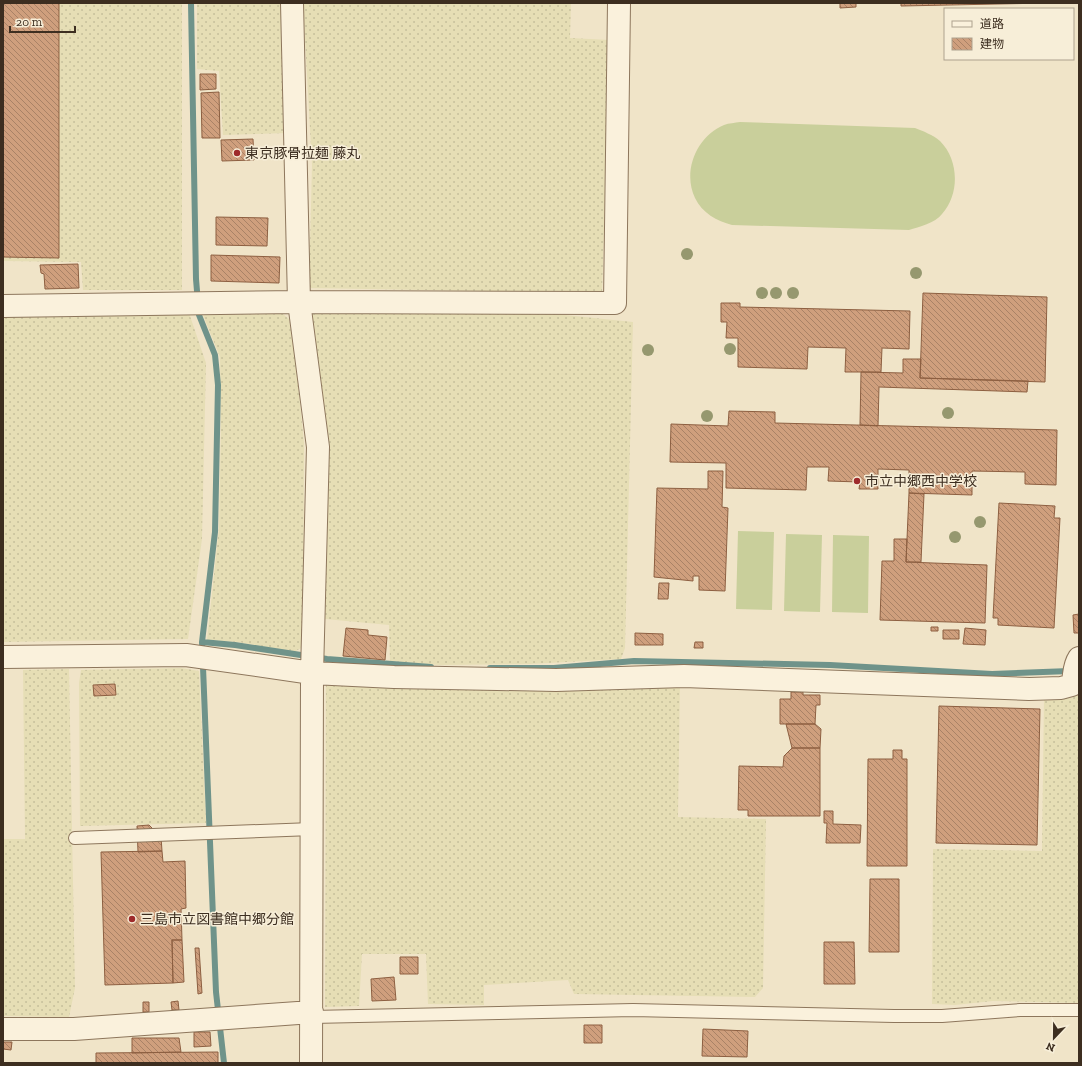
<svg xmlns="http://www.w3.org/2000/svg" width="1082" height="1066" font-family="'Zilla Slab','Noto Sans JP',serif">
<style>
.farmland{fill:url(#farmland-dots)}
.grass{fill:#c9cf9b}
.lines{fill:none;stroke-linecap:round;stroke-linejoin:round}
.stream{stroke:#6f938a;stroke-width:6}
.building{fill:url(#building-back-hatch);stroke:#8d5f41}
.lane-casing{stroke:#8d765c;stroke-width:14}
.street-casing{stroke:#8d765c;stroke-width:24}
.lane{stroke:#faf1dc;stroke-width:12}
.street{stroke:#faf1dc;stroke-width:22}
.tree{fill:#96986f}
.poi-dot{fill:#9e2a2b;stroke:#f7eed8;stroke-width:1.5}
.labels{text-anchor:middle;stroke-width:3;stroke-linejoin:round;paint-order:stroke}
.poi-label{font-size:14px;fill:#3d2e20;stroke:#f7eed8;text-anchor:start}
</style>
<defs>
<pattern id="farmland-dots" width="8" height="8" patternUnits="userSpaceOnUse"><rect width="8" height="8" fill="#e6deb5"/><path d="M2 2h.1M6 6h.1" fill="none" stroke="#c6bf9b" stroke-width="1.8" stroke-linecap="round"/></pattern>
<pattern id="building-back-hatch" width="6" height="6" patternUnits="userSpaceOnUse"><rect width="6" height="6" fill="#cf9f7d"/><path d="M-1 5l2 2M0 0l6 6M5-1l2 2" fill="none" stroke="#a98266"/></pattern>
</defs>
<rect width="100%" height="100%" fill="#f0e4c8"/>
<path class="farmland" d="M3,3H182V290H83L81,262L3,261Z
M197,3H281L289,133L223,135L219,71L197,69Z
M303,3H571L570,38L610,40L602,293L309,288L312,165Z
M526,311L633,322L625,648L621,659L530,664L440,665L390,661L389,625L325,619L326,458L311,312Z
M3,313H189L206,363L202,539L188,639L3,642Z
M283,314L289,319L296,364L304,443L303,647L294,652L238,642L207,640L219,528L221,425L220,357L203,315Z
M181,668L199,671L206,823L80,826L79,683L81,670Z
M69,669L75,988L69,1017L3,1016V839H25L23,670Z
M326,678L680,683L678,817L766,819L763,988L755,997L574,994L568,980L484,985V1005L428,1004L426,954H362L359,1006L325,1007Z
M1079,693V1003L993,1001L955,1005L932,1004L933,849L1042,851L1044,698H1071Z"/>
<path class="grass" d="M740,122L915,128C923,131 933,135 940,141C959,160 960,194 942,214C935,223 919,227 909,230L732,225C717,221 702,213 695,198C682,171 697,136 724,125C729,123 735,123 740,122Z
M738,531L774,532L772,610L736,609Z
M786,534L822,535L820,612L784,611Z
M833,535L869,536L868,613L832,612Z"/>
<g class="lines">
<path class="stream" d="M191,3L196,279L199,315L215,355L218,385L215,532L202,642L216,992L224,1063
M202,642L235,645L327,659L431,667
M490,668H554L634,661L830,665L992,674L1070,671"/>
</g>
<path class="building" d="M3,3H59V258L3,257Z
M840,3H856V7L840,8Z
M901,3H1047L901,6Z
M200,74H216V89L200,90Z
M219,92L220,138H202L201,93Z
M253,139L254,160L222,161L221,140Z
M216,217L268,218L267,246L216,245Z
M211,255L280,257L279,283L211,281Z
M78,264L79,288L45,289L44,274L41,273L40,265Z
M923,293L1047,297L1045,382L920,378Z
M721,303H740V307L910,311L909,349L882,348L881,372H845L846,348L808,347L807,369L738,367V338H726L727,322H721Z
M903,359H921L920,378L1028,381L1027,392L879,387L878,426L860,425L861,372L903,373Z
M729,411L775,412V423L1057,430L1056,485L1025,484V472L972,471V495L909,493V470L878,469V489H859L860,482L828,481L829,467H807L806,490L726,488V463L670,462L671,424L728,426Z
M708,471H723L722,507L728,508L725,591L699,590V576H693V581L654,577L657,488L708,489Z
M909,493L924,494L921,562H906Z
M999,503L1055,506L1054,518H1060L1054,628L998,625V618H993Z
M894,539H907L906,562L987,565L985,623L880,620L882,561H894Z
M659,583H669L668,599H658Z
M1079,614V633H1074L1073,615Z
M931,627H938V631H931Z
M346,628L368,630V635L387,637L385,660L343,656Z
M965,628L986,630L985,645L963,644Z
M943,630H959V639H943Z
M635,633L663,634V645H635Z
M695,642H703V648H694Z
M115,684L116,695L94,696L93,685Z
M791,692H803V695H820V705H816L815,724H780V699H791Z
M939,706L1040,709L1037,845L936,843Z
M786,724H815L821,729L820,748H792Z
M792,748H820V816H748V810H738L739,766L783,767L784,756Z
M893,750H902V759H907V866H867L868,759H893Z
M824,811H833V824L861,825L860,843H826L827,823H824Z
M149,825L161,837L162,851L138,852L137,826Z
M162,851L163,862L185,861L186,908L181,909L182,940H172L173,983L105,985L101,852Z
M870,879H899V952H869Z
M172,940H182L184,982L173,983Z
M824,942H854L855,984H824Z
M195,948H199L202,993L198,994Z
M400,957H418V974H400Z
M394,977L396,1000L372,1001L371,979Z
M178,1001L179,1010H172L171,1002Z
M143,1002H149V1012H143Z
M584,1025H602V1043H584Z
M703,1029L748,1031L747,1057L702,1056Z
M194,1032H210L211,1046L194,1047Z
M132,1038H179L181,1052L132,1053Z
M3,1042H12L11,1050L3,1049Z
M218,1052V1063H96V1053Z"/>
<g class="lines">
<defs>
<path id="lane" d="M75,838L312,829
M312,1017L633,1010L894,1016H942L1020,1010H1079"/>
<path id="street" d="M292,3L299,302L318,447L312,673L311,1063
M3,306L299,302L615,303L619,3
M3,657L186,655L312,673L394,677L556,680L684,676L1029,689L1061,688L1072,685C1075,676 1073,667 1079,658
M3,1029H74L312,1012"/>
</defs>
<use href="#lane" class="lane-casing"/>
<use href="#street" class="street-casing"/>
<use href="#lane" class="lane"/>
<use href="#street" class="street"/>
</g>
<g class="tree">
<circle cx="687" cy="254" r="6"/>
<circle cx="916" cy="273" r="6"/>
<circle cx="762" cy="293" r="6"/>
<circle cx="776" cy="293" r="6"/>
<circle cx="793" cy="293" r="6"/>
<circle cx="730" cy="349" r="6"/>
<circle cx="648" cy="350" r="6"/>
<circle cx="948" cy="413" r="6"/>
<circle cx="707" cy="416" r="6"/>
<circle cx="980" cy="522" r="6"/>
<circle cx="955" cy="537" r="6"/>
</g>
<g class="poi-dot">
<circle cx="237" cy="153" r="4"/>
<circle cx="857" cy="481" r="4"/>
<circle cx="132" cy="919" r="4"/>
</g>
<g class="labels">
<g class="poi-label">
<text x="245" y="158">東京豚骨拉麺 藤丸</text>
<text x="865" y="486">市立中郷西中学校</text>
<text x="140" y="924">三島市立図書館中郷分館</text>
</g>
</g>
<rect width="1082" height="1066" fill="none" stroke="#3d2e20" stroke-width="8"/>
<rect x="944" y="8" width="130" height="52" fill="#f7eed8" stroke="#ada18e"/>
<rect x="952" y="21" width="20" height="6" fill="#faf1dc" stroke="#ada18e"/>
<text x="980" y="28" font-size="12" fill="#3d2e20">道路</text>
<rect x="952" y="38" width="20" height="12" fill="url(#building-back-hatch)" stroke="#ada18e"/>
<text x="980" y="48" font-size="12" fill="#3d2e20">建物</text>
<g transform="translate(1054 1038) rotate(202)" stroke="#f7eed8" stroke-width="3" paint-order="stroke">
<path d="M0-3L7 15L0 10L-7 15Z" fill="#3d2e20"/>
<text y="-6" font-size="11" font-weight="bold" text-anchor="middle" fill="#3d2e20">N</text>
</g>
<path d="M10 26v6h65v-6" fill="none" stroke="#3d2e20" stroke-width="2"/>
<text x="16" y="26" font-size="12" fill="#3d2e20" stroke="#f7eed8" stroke-width="3" paint-order="stroke">20 m</text>
</svg>
